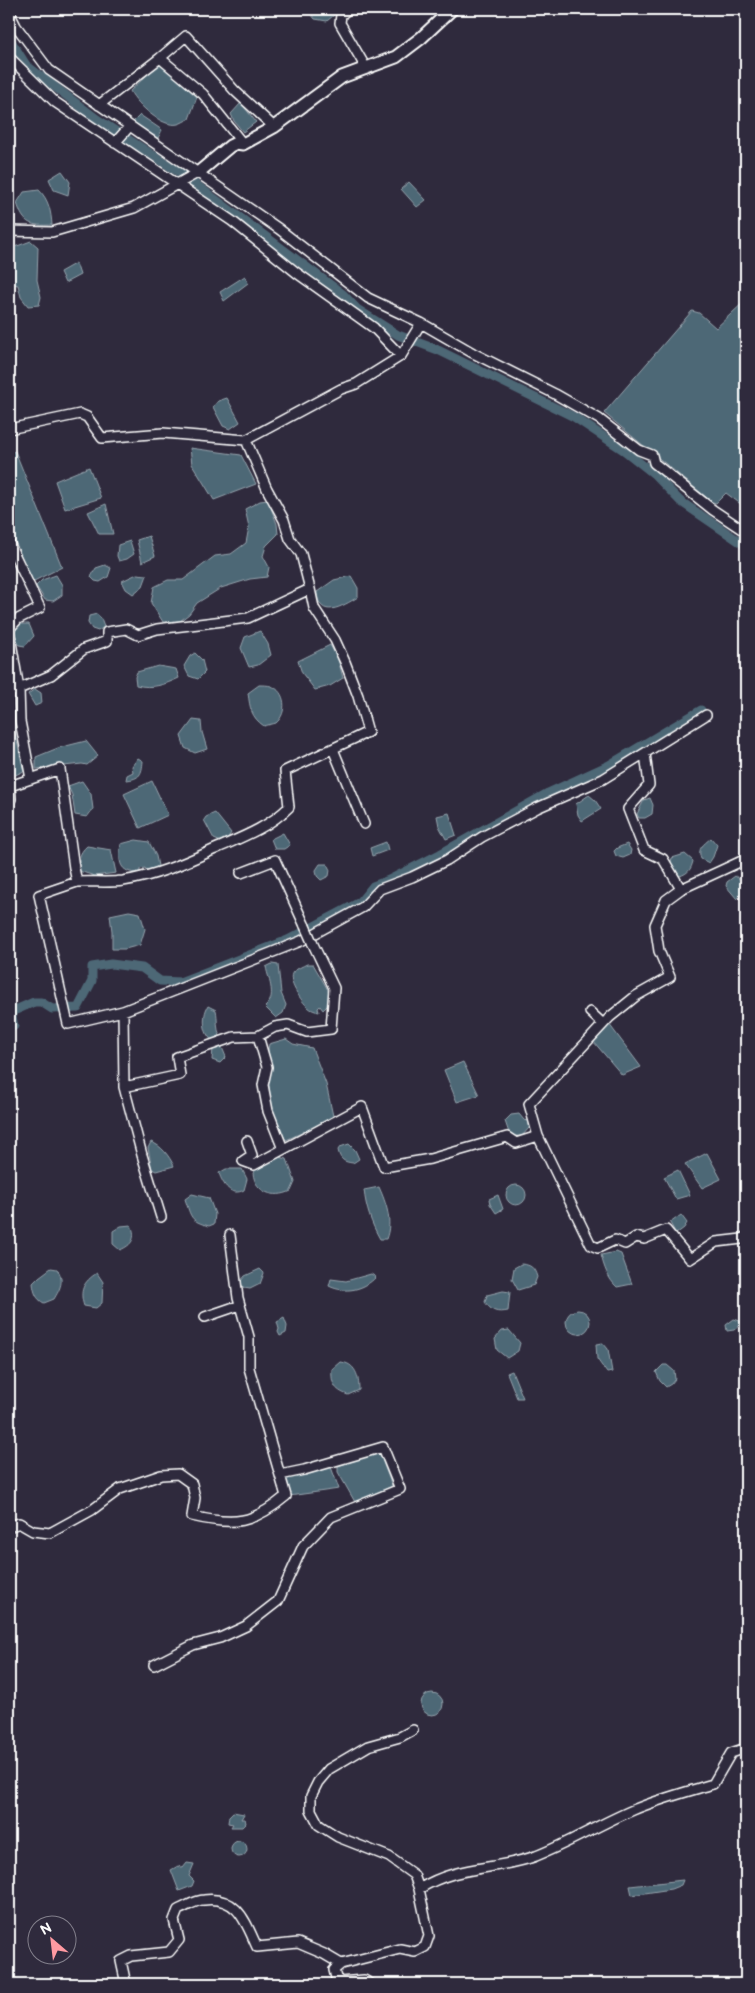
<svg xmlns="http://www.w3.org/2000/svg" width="755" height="1993" font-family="'Balsamiq Sans',sans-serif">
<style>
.water{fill:#4e6776;stroke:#95a4ad}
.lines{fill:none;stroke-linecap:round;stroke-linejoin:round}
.canal{stroke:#4e6776;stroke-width:9}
.minor-casing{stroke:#fff;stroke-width:12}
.tertiary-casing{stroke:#fff;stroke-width:15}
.minor{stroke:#2f2a3d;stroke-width:9}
.tertiary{stroke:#2f2a3d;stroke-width:11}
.minor-bridge-casing{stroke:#fff;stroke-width:12;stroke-linecap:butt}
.minor-bridge{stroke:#2f2a3d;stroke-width:9}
</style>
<rect width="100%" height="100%" fill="#2f2a3d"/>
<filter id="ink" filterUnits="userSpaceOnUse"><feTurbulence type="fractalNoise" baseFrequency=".02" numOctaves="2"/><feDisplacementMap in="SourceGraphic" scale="10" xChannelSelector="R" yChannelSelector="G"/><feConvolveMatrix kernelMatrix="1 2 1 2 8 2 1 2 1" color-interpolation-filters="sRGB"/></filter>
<g filter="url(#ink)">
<path class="water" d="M307,9H341L327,21L315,19Z
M160,63L197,97L189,119C186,120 182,123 178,124C162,128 137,104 130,91Z
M241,103L256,122L243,132L234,121L231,114Z
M140,115L162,130L158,138L133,122Z
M62,171L70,182L68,195L54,190L49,179Z
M409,182L426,200L417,207L401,189Z
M39,190C49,200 51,212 52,225C31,226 24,225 17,203L24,192Z
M31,241L38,247L37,280L41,297L39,305L28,306L21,297L18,285L9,283V249Z
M76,263L80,275L65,283L60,272Z
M245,276L248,283L224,301L220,292Z
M746,300V419L741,424L746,432V508L726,493L716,503L712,502L604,413L692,311L699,313L716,328Z
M227,398L240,422L230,429L223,426L213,407L218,401Z
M190,448L241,455L256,484L214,500L192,464Z
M15,451L62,567L32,582L9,527V454Z
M89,467L101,498L65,509L55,481Z
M268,500L277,524L278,534L266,546L263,556L269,567L267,577L250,579L221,588L197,603L189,614L180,621L163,622L151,603L154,587L168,580H183L215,556L231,554L246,543L249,527L245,509L260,501Z
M106,504L113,534H99L88,512Z
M149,536L155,556L142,562L137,540Z
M130,541L134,554L127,559L119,561L117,556L118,545Z
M105,565L111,568L108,577L100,582L95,581L91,577L96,568Z
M137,574L147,575L143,586L133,594L126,589L122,581Z
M56,575L62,585V595L53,601L45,600L36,586L42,580Z
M351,576L358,588V597C343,606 319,621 317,592L334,580Z
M97,614L101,619L104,627L98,631L92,629L88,623L89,616Z
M20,624H29L34,636L25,646L19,645L14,630Z
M260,631L268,644L271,655L258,665L249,667L241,648L245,637Z
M330,645L338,659L343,678L330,686L315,690L302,673L298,661Z
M195,653L202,660L205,672L198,679L189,676L184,666L190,656Z
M158,666L176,669L179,678C164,685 152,689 136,685L135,677L137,672Z
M259,685C263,685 268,685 271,686C286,691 288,713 276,723C273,724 267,725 264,726C251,717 250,708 248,693Z
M35,689L41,693L42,703L35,706L28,694Z
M9,708L24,771L9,778Z
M193,720L201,721L202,732L207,749L195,753L185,748L181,736Z
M86,741L98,756L87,765L82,764L36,769V757L58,748Z
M138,758L143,761C142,774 140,779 126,780L127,775L133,772L132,766Z
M82,781L91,794L93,809L87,817L75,815L72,795L68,786Z
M152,781L168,815L140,828L124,794Z
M589,795L595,800L601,809L582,821L578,815L576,804Z
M650,798L653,805L652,814L645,818H639L637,814L644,800Z
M215,813L231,833L227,839L221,842L214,839L204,820L206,817Z
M449,813L456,835L446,839L439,826L437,816Z
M283,833L290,845L284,849H275L271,839Z
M711,838L717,845L713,857L709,863L701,859C697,848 703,845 711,838Z
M136,840L149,842L156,856L158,866L148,872L145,868L140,869V873C119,873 118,862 121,844Z
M386,842L388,850L372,856L370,848Z
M627,844L631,850L630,855L623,858L616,856L614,851L617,848Z
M87,846L111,850L116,873L95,876L79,871C78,860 79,853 87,846Z
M685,854L693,861C691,870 688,873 680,876L670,865L672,858Z
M320,864H327L330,870L329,876L321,880L317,876L316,870Z
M735,876L743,881L746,889L737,899L726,886L727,882Z
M129,911L140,913L145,929L140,945L125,949H112V931L110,915Z
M272,964L278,965L281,993L286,1005L283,1013L276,1018L265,1007C277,997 269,981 266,967Z
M307,964H313L328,990L331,1002L323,1010L320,1006L318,1008L319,1012C315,1011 311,1010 308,1007C302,1002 286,980 293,972C296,969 303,966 307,964Z
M208,1006L216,1010C218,1019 216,1028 220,1036L213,1041C203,1034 202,1016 208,1006Z
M609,1024L641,1067L622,1075L593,1041Z
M286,1039L293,1044L312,1048L326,1084L333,1116L317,1126L286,1140C271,1115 268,1097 269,1068C269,1060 267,1052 269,1044Z
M221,1045L226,1057L220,1063L212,1060L213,1048Z
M463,1062L479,1095L457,1102L444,1070Z
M519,1114L524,1120L529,1121V1128L522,1136H512L509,1133L505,1121L511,1115Z
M151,1142C162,1146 169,1156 174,1166L156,1171L152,1169L148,1148Z
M349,1144L355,1150L359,1159L353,1163C344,1162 340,1160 338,1150L340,1147Z
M707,1153L721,1179L702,1188L685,1164Z
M280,1157L287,1159L295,1182L291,1191C275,1199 255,1193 253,1173L256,1169Z
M226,1169H242L247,1179L244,1190C231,1197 223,1185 219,1173Z
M678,1170L690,1195L676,1199L664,1177Z
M506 1195a10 10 0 1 1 20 0a10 10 0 1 1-20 0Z
M379,1187C386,1203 393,1221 386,1239H380C371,1223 366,1208 364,1190Z
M192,1194L209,1198L215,1214L214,1224L209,1226C190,1221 191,1217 185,1199Z
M498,1195L503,1209L496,1213L490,1204L489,1199Z
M681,1215L687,1223L684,1228L676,1234L670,1223Z
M131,1225C137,1238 132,1245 120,1250L113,1244V1231L121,1226Z
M616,1252L621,1254L632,1284L617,1287C608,1279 604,1267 601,1255Z
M521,1264C531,1265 534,1267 537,1277L534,1285L518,1290L512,1279L514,1268Z
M51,1268L57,1269C65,1280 60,1289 54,1299L44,1303C36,1299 34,1292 33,1283L39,1277Z
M260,1269L264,1273L260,1284L250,1289L244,1288L240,1282L245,1276Z
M97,1273L103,1282L102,1303L96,1308L84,1306C79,1291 83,1282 97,1273Z
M371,1274L376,1277C364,1290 345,1294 329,1286L331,1279L346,1281Z
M503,1291L510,1292L508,1311C497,1313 492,1312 485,1302L487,1295Z
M566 1322a12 12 0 1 1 24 0a12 12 0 1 1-24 0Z
M284,1318L287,1326L286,1333L280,1336L278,1332L279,1329L277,1322Z
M734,1319L740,1321V1325L734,1330L727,1331L726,1325Z
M509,1330L520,1343L518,1351L507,1358L497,1350L495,1339L502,1331Z
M603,1343L608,1349L612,1372L607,1373L597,1359L596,1344Z
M340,1362C356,1363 359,1377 359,1390L348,1395C334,1390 331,1383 332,1369Z
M663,1365H667L674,1371L675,1379L671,1384L666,1387L660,1381L656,1372Z
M512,1371L523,1398H517L507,1373Z
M379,1452L392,1486L355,1502L338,1472V1466Z
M331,1467L339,1489L289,1496L284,1479Z
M421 1704a11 11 0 1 1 22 0a11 11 0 1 1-22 0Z
M233,1812L244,1814L241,1819H245L246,1823L242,1827H231L233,1824L228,1823L229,1816Z
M231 1849a8 8 0 1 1 16 0a8 8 0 1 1-16 0Z
M187,1863L194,1864L189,1876L194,1881L192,1886L179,1891L171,1870L178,1866L183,1868Z
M683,1880L681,1885L671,1889L632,1895L630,1886Z"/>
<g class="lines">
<path class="canal" d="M9,38L26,65L97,119L185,176
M191,181L343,294L357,309L398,335L438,350L574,417L625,451L654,474L680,501L746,546
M14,1026L11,1012L34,1002H41L52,1009L78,1008L92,981V967L111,964L142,968L160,981L180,982L288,940L360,902L373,886L389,880L440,854L548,793L609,765L701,710"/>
<defs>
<path id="minor" d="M348,9L341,15L340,23L366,68
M9,12L16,26L49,70L279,229L368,298L421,323L473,353L555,394L599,419L639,450L652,455L654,463L713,510L746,532
M9,57L55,102L232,221L297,273L374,328L401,356
M160,58L186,36L235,91L274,127
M99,105L160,58L203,94L243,144
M115,143L129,127
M9,231L52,232L134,208L199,172
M9,429L80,414L87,417L102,438L163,433L246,440L341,389L356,384L401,356L421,323
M9,543L40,608L18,619L9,629
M9,630L19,689L9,692
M333,749L364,824
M645,753L649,785L628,809L644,850L663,859L681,889
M31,779L20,721L19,689L51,675L84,649L107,641V632L126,629L138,635L157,629L248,618L310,589L301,554L290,539L284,520L267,489L246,440
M9,799H11L10,786L60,769L74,868L77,882L39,895L68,1024L123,1011L301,941L363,907L380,889L412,877L447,860L482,837L537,808L603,779L706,715
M241,873L275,860L305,926
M77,882C92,881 108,883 123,881C155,876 185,863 213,850C240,838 268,828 289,807L285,771L368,732L358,696L345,662L335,640L314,608L310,589
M123,1011L124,1087L180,1075L177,1057L234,1037L258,1036L275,1027L288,1025L307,1032L331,1029L334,988L312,942
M590,1012L603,1024
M258,1036L267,1067L263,1085L268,1111L283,1149
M124,1087L142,1155L161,1217
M538,1136L591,1245L598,1248L615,1240L625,1244L636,1237L644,1239L666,1230L690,1259L716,1242L742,1239L746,1236
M247,1141L252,1155L243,1161L254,1165L362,1107L384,1167L430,1159L507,1137L516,1143L538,1136L529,1104L610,1017L636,996L670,977L659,951L655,925L666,900L681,889L746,859
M205,1317L240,1305
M9,1527L19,1523L33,1531L50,1533L92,1510L120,1489L161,1475L178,1474L192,1484L195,1498L192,1516C234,1526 253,1524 286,1496L249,1368V1337L238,1298L230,1235
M154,1665L193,1645L220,1638L246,1626L278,1601L303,1546L331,1517L400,1489L383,1447L304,1470L280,1475
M413,1730L400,1737L368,1746L329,1769L318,1782L311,1796V1810L319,1825L338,1837L389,1857L414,1875L419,1889
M341,1964L334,1970L336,1978L340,1982L364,1980L371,1984
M126,1984L121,1961L131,1956L169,1952L179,1940L174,1920L178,1910C186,1907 195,1900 204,1900C238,1896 245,1921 257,1947L298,1943L324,1954L341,1964L400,1949L415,1952L425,1947L429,1936L419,1889C459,1864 495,1871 536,1856C569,1843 600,1824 633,1810C659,1799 686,1792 713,1784L731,1753L746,1748"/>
<path id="tertiary" d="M199,172L230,146L236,143L243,144L274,127L342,77L396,57L421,38L452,9"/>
</defs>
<use href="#minor" class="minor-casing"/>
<use href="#tertiary" class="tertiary-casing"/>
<use href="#minor" class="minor"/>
<use href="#tertiary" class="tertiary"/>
<defs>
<path id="minor-bridge" d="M305,926L312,942"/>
</defs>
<use href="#minor-bridge" class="minor-bridge-casing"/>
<use href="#minor-bridge" class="minor-bridge"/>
</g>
</g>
<rect width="755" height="1993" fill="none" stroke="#2f2a3d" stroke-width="30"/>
<rect x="15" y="15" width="725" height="1963" fill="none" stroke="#fff" stroke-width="2" filter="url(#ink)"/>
<g transform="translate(52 1940) rotate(332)"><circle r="24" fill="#2f2a3d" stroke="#827f8b"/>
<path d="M0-4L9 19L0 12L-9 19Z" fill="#ff9aa2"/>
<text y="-8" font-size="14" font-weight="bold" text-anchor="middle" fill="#ffffff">N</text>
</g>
</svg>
